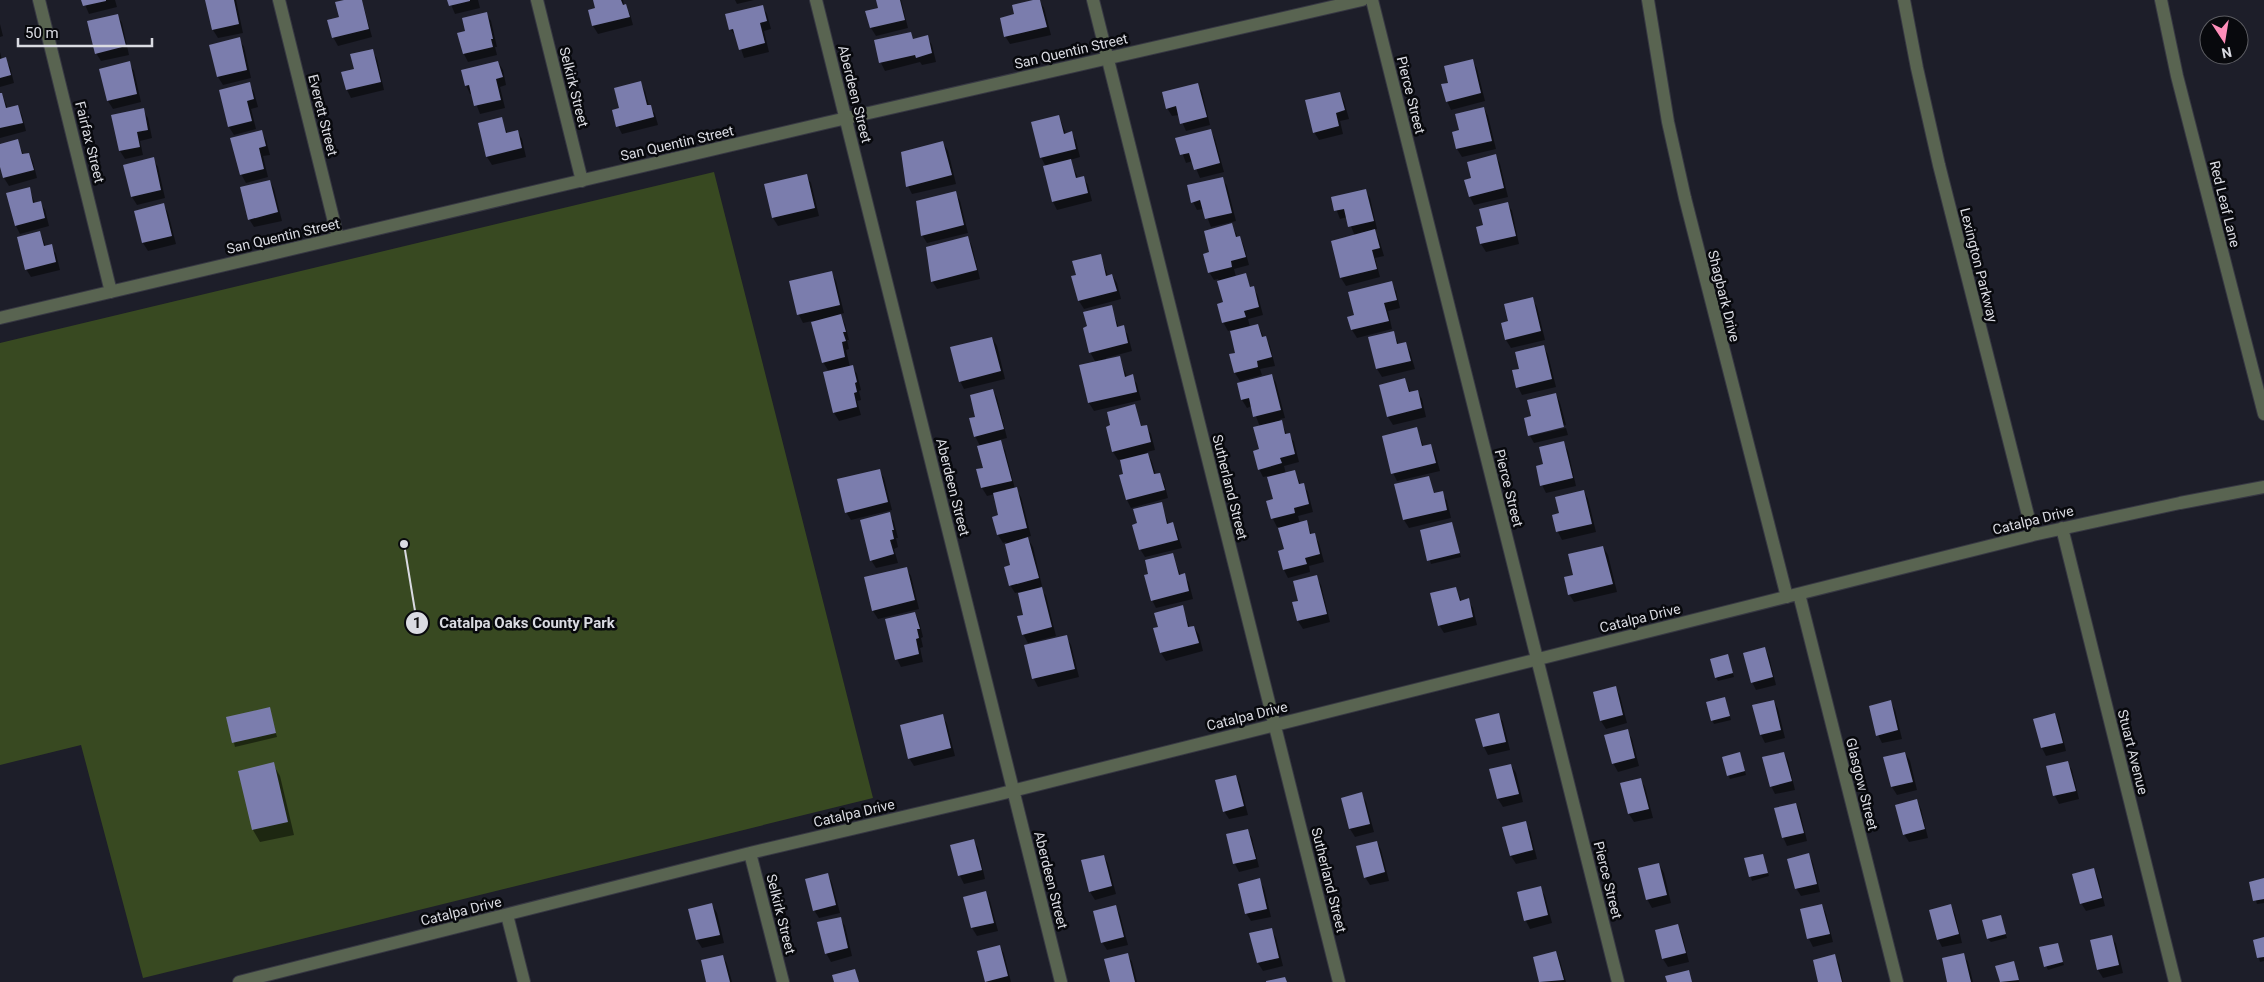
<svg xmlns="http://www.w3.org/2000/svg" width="2264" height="982" font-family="Roboto,sans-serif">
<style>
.green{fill:#384921}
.shadow{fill:#0007}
.building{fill:#7b7dad}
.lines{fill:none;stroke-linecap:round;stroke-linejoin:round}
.minor-casing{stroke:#373843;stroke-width:14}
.minor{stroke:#596451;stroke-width:12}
.labels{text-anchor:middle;stroke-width:5;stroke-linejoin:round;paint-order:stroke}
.street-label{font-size:14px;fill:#dadbe2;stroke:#08090d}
.leader{fill:none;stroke:#dadbe2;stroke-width:2}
.callout-dot{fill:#dadbe2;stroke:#08090d;stroke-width:2}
.mark-label{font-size:15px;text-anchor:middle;font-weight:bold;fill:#111}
.callout-label{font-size:15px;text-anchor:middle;font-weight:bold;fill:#dadbe2;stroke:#08090d;stroke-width:5;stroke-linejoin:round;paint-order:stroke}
</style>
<rect width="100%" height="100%" fill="#1d1e29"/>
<path class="green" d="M714,172L873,798L143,978L81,745L0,765V343Z"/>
<path class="shadow" d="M83,0H115L117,7L89,14Z
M207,0H236L243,33L218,38L213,30Z
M350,0H362L372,37L338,46L333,37Z
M449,0H478L480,8L455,14Z
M594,0H623L624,6L630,14L633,25L598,34L593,26L596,9Z
M735,0H754L737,4Z
M877,0H901L908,28L876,36L871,28L867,12L879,8Z
M1039,0L1044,8L1051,35L1010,44L1005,36L1016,15Z
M762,6L767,14L771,29L764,31L769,52L744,58L737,37L730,29Z
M486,13L491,21L497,47H495L497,55L468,62L464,54L459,34L467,32Z
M117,15L122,23L129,55L101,61L96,53Z
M0,24L3,36L0,37Z
M910,34L914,40L927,37L932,45L936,62L922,65L920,62L885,71L881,63L875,41Z
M239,39L244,47L251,78L223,85L218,77L211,46Z
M372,50L377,59L384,90L351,98L347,90L355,70Z
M0,52L2,60L5,59L10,67L14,83L0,87Z
M1473,61L1477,69L1485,101L1451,110L1447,101L1450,84Z
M498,62L503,70L506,85L500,87L505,108L480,114L472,93L470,94L466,85Z
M129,63L134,71L141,102L113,109L108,101L101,70Z
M640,82L645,91L649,106L655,114L658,125L622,134L618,126L620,109Z
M249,84L254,92L258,107L251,109L256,129L234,135L229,127L220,91Z
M1197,84L1202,92L1210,125L1186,131L1179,115L1172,116L1167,108Z
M1340,93L1344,101L1349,119L1340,121L1343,134L1319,140L1314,132Z
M2,94L8,109L18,107L22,115L26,131L0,138V95Z
M1484,108L1488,116L1496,149L1462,157L1457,149L1454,133L1461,131Z
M143,110L148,118L152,138L140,141L143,155L125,159L120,151Z
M1059,116L1066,134L1072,133L1076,141L1080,157L1070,160L1078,178L1083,177L1088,185L1092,201L1057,210L1053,202L1046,167L1041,157Z
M501,119L508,134L517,131L522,139L526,157L492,165L487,157Z
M261,131L266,140L270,155L263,156L268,177L246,183L241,174Z
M1211,131L1215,139L1224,172L1200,178L1193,161L1186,163L1177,139Z
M17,141L24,155L29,154L33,162L37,178L9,186L4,178L0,162V145Z
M943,143L948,151L956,184L912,194L908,186Z
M1496,156L1500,164L1508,197L1474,205L1470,197L1473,179Z
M153,159L158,167L165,198L137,205L132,197L125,166Z
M806,175L811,183L819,216L778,226L773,218Z
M1222,178L1227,186L1236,221L1211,227L1204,209L1197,210L1193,202Z
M270,181L274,189L282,221L254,227L249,219Z
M29,189L35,203L40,202L45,210L49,226L20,234L16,226Z
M1365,190L1370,198L1377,229L1374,230L1379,239L1384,256L1375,258L1380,277L1346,286L1341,278L1332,242L1355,236L1347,217L1340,219L1332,198Z
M955,192L960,201L968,233L927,243L922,235L918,218Z
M1507,203L1512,211L1519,244L1486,252L1481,244L1477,228L1484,226Z
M164,205L168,213L176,244L148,251L143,243L135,211Z
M1232,225L1238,238L1240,237L1244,246L1249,265L1234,269L1236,277L1245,275L1251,288L1253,287L1258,296L1263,315L1248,319L1250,327L1258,325L1264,338H1266L1270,346L1275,366L1260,369L1262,375L1240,381L1235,373L1237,354L1231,330L1228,331L1223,322L1225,303L1218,279L1214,280L1209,272L1211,253Z
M40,232L46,247L51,246L56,254L60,270L31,277L26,269Z
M968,238L972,246L980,279L937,289L932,281Z
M1100,255L1108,276L1112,275L1117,283L1121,299L1084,309L1079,301L1073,277L1077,276Z
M831,272L836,281L844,313L840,314L845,324L849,340H847L849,349L846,350L850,367L852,366L857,374L861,390L859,391L861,400L857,401L861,415L839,421L834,413L829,372L823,362L812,321L803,323L799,315L791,282Z
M1391,282L1396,291L1400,308L1388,311L1392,329L1357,338L1352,330L1355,316Z
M1532,299L1537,307L1545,340L1511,348L1506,340L1509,322Z
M1111,307L1119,328L1123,327L1128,335L1132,351L1106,358V360L1119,357L1127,377L1132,376L1137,384L1141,400L1094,411L1089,403L1080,366L1096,363L1090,352Z
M1393,332L1399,345L1406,344L1410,352L1415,369L1382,377L1377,369L1369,338Z
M992,338L997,346L1005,379L964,389L960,381Z
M1544,347L1548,355L1556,387L1522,395L1518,387L1521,370Z
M1272,375L1276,383L1285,418L1280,419L1287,435L1289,434L1294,442L1299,462L1284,466L1286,474L1295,472L1301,485L1303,484L1308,492L1313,512L1298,516L1300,524L1306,522L1312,535H1314L1319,543L1324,562L1309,566L1310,572L1288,578L1284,570L1286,550L1279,527H1277L1273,519L1268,502L1274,500L1268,476L1263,477L1259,469L1260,427L1252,406L1247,408L1242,400Z
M1405,380L1411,393L1417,391L1422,399L1426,417L1393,425L1388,417Z
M993,390L997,398L1007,438L999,440L1005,450L1015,489L1021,497L1031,536L1027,537L1033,547L1042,586L1040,587L1046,596L1056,636L1028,643L1023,634L1025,615L1019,592L1015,593L1010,585L1012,566L1006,542L1003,543L998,535L994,517L1000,516L995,494L987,496L982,488L978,470L984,469L980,446L975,436L977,417Z
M1556,394L1560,403L1566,425L1530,434V436V435L1533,417Z
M1134,406L1142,427L1146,426L1151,434L1155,450L1147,452L1152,462L1156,475L1159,474L1164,482L1168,498L1131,508L1127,500L1121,476L1125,475L1121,459L1118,460L1113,452Z
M1416,428L1424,447L1430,445L1435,453L1440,471L1397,481L1393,473Z
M1566,428L1568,435L1534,443L1530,436Z
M1563,443L1568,451L1576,486L1546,493L1542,485Z
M879,470L884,478L892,510L851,520L846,512Z
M1428,477L1435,494L1442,493L1447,501L1451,518L1409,528L1404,520Z
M1584,491L1588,499L1596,532L1562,540L1558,532L1554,516L1561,514Z
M1161,504L1169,525L1173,524L1177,532L1182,548L1145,557L1140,549L1138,524Z
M889,514L894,522L898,538H896L898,547L894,549L898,563L876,568L871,560Z
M1452,523L1461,557L1431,564L1421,531Z
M1603,547L1608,555L1617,592L1574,602L1569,594L1574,575Z
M1172,554L1181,576L1184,575L1189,583L1193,599L1156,608L1152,600Z
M906,568L911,576L919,609L878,619L873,611Z
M1316,577L1321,585L1330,622L1303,629L1298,621L1293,603L1300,602Z
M1456,589L1462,602L1468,600L1473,608L1477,625L1444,633L1439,625Z
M1182,607L1190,628L1194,627L1199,635L1203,651L1166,661L1161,653L1159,627Z
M915,613L919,621L923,637L921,638L923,647L920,648L923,662L901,667L897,659Z
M1066,637L1071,645L1079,677L1038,687L1034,679L1026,646Z
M1765,649L1769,657L1776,685L1756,690L1752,682Z
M1728,656L1734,677L1718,681L1716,678Z
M1616,688L1620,696L1627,723L1606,729L1601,721Z
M1774,701L1778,709L1785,738L1765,743L1761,735Z
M1726,702L1731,720L1714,724L1712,720Z
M1891,702L1895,710L1902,739L1882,743L1878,735Z
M269,709L277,737L235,747L228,718Z
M1498,714L1503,722L1510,750L1488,755L1484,747L1477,719Z
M2055,714L2059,722L2066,751L2046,756L2042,748L2035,719Z
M942,715L947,724L955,756L914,766L909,758Z
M1627,730L1632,739L1639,766L1618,772L1613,763Z
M1784,753L1788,761L1795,790L1775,794L1771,786Z
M1905,753L1910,761L1917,790L1897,795L1892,787Z
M1740,754L1746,775L1730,779L1728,775Z
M2067,762L2072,770L2079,799L2059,804L2055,796Z
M273,764L280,776L294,835L260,842L253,830L239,771Z
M1511,765L1516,773L1523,802L1503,807L1498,799Z
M1236,776L1240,784L1248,815L1229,819L1224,811Z
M1640,779L1645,787L1653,818L1634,822L1629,814L1621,784Z
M1361,794L1366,802L1374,832L1355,837L1350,829L1342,799Z
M1917,801L1921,809L1928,838L1909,842L1904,834Z
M1796,804L1800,812L1807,841L1787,846L1783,837Z
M1525,823L1530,831L1537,859L1516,864L1511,856L1504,828Z
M1247,830L1252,838L1259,867L1239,872L1235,864L1228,835Z
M973,840L978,848L985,879L964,884L960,876L952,846Z
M1377,842L1381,850L1389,881L1370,885L1365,877Z
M1762,855L1769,876L1752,881L1746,859Z
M1809,855L1813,863L1820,892L1801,896L1796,888Z
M1104,856L1108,864L1116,894L1095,900L1090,892Z
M1659,864L1664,873L1671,903L1652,908L1647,899Z
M2094,870L2098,878L2105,906L2086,911L2081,903Z
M828,875L832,883L840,913L819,918L814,910Z
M1259,880L1264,888L1271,917L1251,921L1246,913Z
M2264,880V903L2257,904L2250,883Z
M1540,888L1545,896L1552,923L1530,929L1526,921L1519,893Z
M986,892L990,901L998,931L977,936L972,928L965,898Z
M712,905L717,913L724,943L702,948L697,940L690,910Z
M1822,905L1826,914L1833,942L1813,947L1809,939L1802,910Z
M1951,906L1955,914L1962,943L1942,947L1938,939Z
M1116,907L1120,915L1128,945L1107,950L1102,942Z
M2000,917L2007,938L1991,942L1988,939Z
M840,918L845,926L852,956L831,962L826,953Z
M1678,926L1682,934L1689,962L1668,967L1663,959L1656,931Z
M1271,929L1276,938L1283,966L1263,971L1258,963L1251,934Z
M2111,936L2116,944L2123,973L2103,978L2098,970L2092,941Z
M2264,938V961L2260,962L2254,941Z
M2057,944L2064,965L2048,970L2046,966Z
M1000,946L1004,954L1011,982H986L978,952Z
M1556,952L1560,961L1566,982H1541L1534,958Z
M1127,954L1132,962L1137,982H1112Z
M1963,954L1968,962L1973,982H1949Z
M723,956L727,964L732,982H708Z
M1834,956L1839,964L1843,982H1819Z
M2013,963L2019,982H2001L1997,967Z"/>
<path class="building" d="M81,0H106V1L83,6Z
M205,0H234L239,24L212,30Z
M344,0H362L369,29L332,38L327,20L339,17L335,2Z
M447,0H470V1L449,6Z
M593,0H621L623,5L626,4L630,17L592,26L588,10L595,8Z
M876,0H900L905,20L870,28L865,11L878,8Z
M1033,0H1040L1047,27L1004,37L1000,18L1014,14L1012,5Z
M763,5L767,21L760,23L765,43L739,50L733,29L729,30L725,14Z
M487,12L493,39H491L493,47L463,54L457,33L465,31L462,18Z
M118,14L126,46L95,54L87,21Z
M911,32L913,39L928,35L932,53L916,58L915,55L879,63L874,40Z
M240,37L247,70L217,77L209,45Z
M373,49L381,82L346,90L341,72L354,69L350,54Z
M6,57L11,75L0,78V59Z
M1473,59L1481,93L1446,102L1441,84L1448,83L1444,66Z
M130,61L137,94L107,101L99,69Z
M498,61L503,77L496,79L501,100L474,106L469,85L465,86L461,70Z
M641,81L647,105H651L654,117L616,127L612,110L619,108L614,88Z
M250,82L254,99L247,101L252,121L228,127L219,90Z
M1198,83L1207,117L1180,124L1176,106L1166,109L1162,92Z
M1340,92L1345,110L1336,113L1339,126L1313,133L1305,100Z
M0,93H2L6,108L18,105L23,123L0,128Z
M1484,107L1492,141L1456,149L1452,132L1459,130L1455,114Z
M144,108L148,130L137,132L140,147L119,151L111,115Z
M1059,115L1064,134L1072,131L1076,149L1040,158L1031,122Z
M502,117L506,133L518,130L522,148L486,157L478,123Z
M1211,129L1220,163L1194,170L1189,153L1180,155L1175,138Z
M262,130L266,146L259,148L264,169L240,175L230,138Z
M18,139L22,154L29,153L34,170L3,178L0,167V144Z
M943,141L952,175L906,187L901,152Z
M1496,154L1504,188L1469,197L1464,180L1471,178L1467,162Z
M154,157L161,190L131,197L123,165Z
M1071,159L1076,178L1084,176L1088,193L1052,202L1043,166Z
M807,174L815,208L772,218L764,184Z
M1223,177L1232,213L1205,219L1200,200L1191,203L1187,185Z
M270,180L278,212L248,220L240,187Z
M30,187L33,203L41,201L45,218L15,226L6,193Z
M1366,189L1374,221L1348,227L1344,209L1334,211L1331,197Z
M956,191L964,225L921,236L916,201Z
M1508,202L1516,236L1480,244L1476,227L1483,225L1479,209Z
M164,203L172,236L142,243L134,211Z
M1232,223L1236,237L1240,236L1246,257L1231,261L1232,267L1208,273L1203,254L1209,252L1204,231Z
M1375,229L1380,248L1372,250L1377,269L1340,278L1331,241Z
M40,231L44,246L52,244L56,262L25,270L17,237Z
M968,236L977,270L931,282L926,247Z
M1101,254L1106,276L1112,274L1117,291L1078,301L1071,276L1076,275L1072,261Z
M832,271L840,305L797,315L789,281Z
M1246,273L1250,287L1254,286L1259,307L1244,311L1246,317L1222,323L1217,304L1223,302L1217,281Z
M1392,281L1397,300L1384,303L1389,321L1351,330L1347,317L1354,315L1348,292Z
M1533,297L1541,331L1505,340L1501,323L1508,321L1504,304Z
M1112,305L1117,327L1124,325L1128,343L1089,353L1083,328L1087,326L1083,312Z
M841,314L846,332H843L846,341L842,342L845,357L822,363L811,322Z
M1258,324L1262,337L1266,336L1272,357L1257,361L1258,367L1234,373L1229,354L1235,353L1230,331Z
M1394,331L1397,344L1406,342L1411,361L1376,369L1368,337Z
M992,337L1001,371L959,382L950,347Z
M1544,345L1552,379L1516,388L1512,370L1519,369L1515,352Z
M1120,356L1125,377L1133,374L1137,392L1088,403L1079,365Z
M853,365L857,382L855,383L857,392L854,393L857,407L833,413L823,372Z
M1272,374L1281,410L1253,417L1249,398L1241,400L1237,383Z
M1405,378L1409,392L1418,390L1422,408L1387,417L1379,385Z
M993,389L1004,429L974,437L969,418L975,417L970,395Z
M1556,393L1564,427L1528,436L1524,418L1531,416L1527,400Z
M1135,404L1141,426L1147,425L1151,442L1112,452L1106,427L1110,425L1107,412Z
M1282,420L1285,434L1290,433L1295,454L1280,458L1282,463L1258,470L1253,451L1259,449L1253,427Z
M1417,427L1422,446L1431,444L1436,463L1391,474L1382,436Z
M1001,440L1012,481L981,488L976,469L983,468L977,446Z
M1564,441L1573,478L1540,486L1536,466L1543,464L1539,447Z
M1148,453L1154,474L1160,473L1165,490L1126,500L1119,475L1123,474L1120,460Z
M880,469L888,502L845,513L837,479Z
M1295,470L1299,484L1304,483L1309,504L1294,508L1295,513L1271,519L1266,501L1273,499L1267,477Z
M1429,476L1434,493L1443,491L1447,510L1403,520L1394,484Z
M1017,487L1027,528L997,535L992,517L998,515L993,493Z
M1584,490L1592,524L1556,532L1552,515L1559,513L1555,497Z
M1162,502L1167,524L1173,522L1178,540L1139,550L1132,525L1137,523L1133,509Z
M890,512L894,530H892L894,539L890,540L894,554L870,561L860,520Z
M1307,520L1310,534L1315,533L1320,554L1305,558L1307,564L1283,570L1278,551L1284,549L1278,528Z
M1452,522L1460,553L1427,561L1420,530Z
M1028,537L1039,578L1009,586L1004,567L1010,565L1005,544Z
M1603,546L1613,584L1568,595L1564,577L1573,575L1568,554Z
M1173,553L1179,575L1185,573L1189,591L1151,601L1144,575L1148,574L1145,560Z
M907,567L915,600L872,611L864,577Z
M1317,575L1327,614L1297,621L1292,602L1298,601L1293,581Z
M1042,587L1052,627L1022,635L1017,616L1023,615L1018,593Z
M1456,587L1460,601L1469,598L1473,617L1438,626L1430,593Z
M1183,605L1188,627L1194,626L1199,643L1160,653L1153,628L1158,627L1154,613Z
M915,612L920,629H917L919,638L916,639L919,654L895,660L885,619Z
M1067,635L1075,669L1032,679L1024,645Z
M1765,647L1773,677L1751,683L1743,653Z
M1728,654L1733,673L1715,678L1710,659Z
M1616,686L1623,715L1600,721L1593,692Z
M1725,697L1730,716L1711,721L1706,702Z
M1774,700L1781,730L1760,735L1752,705Z
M1891,700L1898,730L1876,736L1869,706Z
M270,707L276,733L232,743L226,717Z
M1499,713L1506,742L1483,747L1475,719Z
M2055,713L2063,743L2041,748L2033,719Z
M943,714L951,748L908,759L900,725Z
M1628,729L1635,758L1612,764L1604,735Z
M1740,752L1745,771L1727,776L1722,757Z
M1784,752L1792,781L1770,787L1762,757Z
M1905,752L1913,782L1891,787L1883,757Z
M2068,761L2076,791L2053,796L2046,766Z
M274,762L288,822L252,830L238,771Z
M1511,764L1519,794L1497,799L1489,769Z
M1236,775L1244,806L1223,812L1215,780Z
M1641,778L1649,809L1628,814L1620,783Z
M1362,792L1370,824L1349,829L1341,798Z
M1917,799L1925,829L1903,835L1895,805Z
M1796,803L1804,833L1782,838L1774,808Z
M1526,821L1533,850L1510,856L1502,827Z
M1248,829L1256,859L1233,864L1226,834Z
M974,839L982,870L958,876L950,845Z
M1377,841L1385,872L1364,878L1356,846Z
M1809,853L1817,884L1795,889L1787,859Z
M1763,854L1768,873L1749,877L1744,858Z
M1104,855L1112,886L1089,892L1081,860Z
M1659,863L1667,895L1646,900L1638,868Z
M2094,868L2102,898L2080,904L2072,874Z
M828,873L836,905L813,911L805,879Z
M1260,878L1267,909L1245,914L1238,884Z
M2264,878V899L2253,901L2249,882Z
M1541,886L1548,915L1524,921L1517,892Z
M986,891L994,923L971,928L963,897Z
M712,903L720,935L696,940L688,909Z
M1822,904L1830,934L1807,939L1800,909Z
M1951,904L1959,934L1937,940L1929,910Z
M1116,905L1124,937L1101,943L1093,911Z
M2001,915L2006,934L1987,939L1982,920Z
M841,917L848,948L825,954L817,922Z
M1678,924L1686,953L1662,959L1655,930Z
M1272,928L1279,958L1257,963L1249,933Z
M2112,935L2119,965L2097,970L2090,940Z
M2264,937V957L2257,958L2253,940Z
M2058,943L2063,962L2044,967L2039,947Z
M1000,945L1008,976L985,982L977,951Z
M1556,951L1564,980L1539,982L1533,957Z
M1128,953L1135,982H1110L1104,959Z
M1964,953L1971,982H1947L1942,958Z
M1835,954L1842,982H1818L1813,960Z
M723,955L730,982H706L701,960Z
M2014,961L2019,980L2000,982L1995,966Z
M855,969L859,982H834L832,975Z
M1689,970L1692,982H1667L1665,976Z
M1285,977L1287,982H1266V981Z"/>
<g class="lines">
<defs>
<path id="minor" d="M39,0L111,292
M279,0L338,238
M537,0L582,181
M816,0L1061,982
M1093,0L1339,982
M1372,0L1618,982
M1648,0L1668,122L1685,198L1787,597
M1904,0L1917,68L1939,165L2033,535
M2161,0L2177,76L2264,414
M0,318L825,123L1362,0
M2062,528L2175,982
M1799,594L1897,982
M750,853L783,982
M507,915L524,982
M239,982L750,853L992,796L2033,535L2180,503L2264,487"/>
</defs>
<use href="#minor" class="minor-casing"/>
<use href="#minor" class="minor"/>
</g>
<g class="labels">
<g class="street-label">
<text transform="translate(1071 51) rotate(-13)" y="5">San Quentin Street</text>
<text transform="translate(574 87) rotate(76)" y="5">Selkirk Street</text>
<text transform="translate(855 94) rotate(76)" y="5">Aberdeen Street</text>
<text transform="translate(1411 95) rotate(76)" y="5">Pierce Street</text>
<text transform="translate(323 115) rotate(76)" y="5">Everett Street</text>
<text transform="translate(90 142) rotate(76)" y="5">Fairfax Street</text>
<text transform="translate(677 143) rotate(-13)" y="5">San Quentin Street</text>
<text transform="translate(2225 204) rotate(76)" y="5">Red Leaf Lane</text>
<text transform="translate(283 236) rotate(-13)" y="5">San Quentin Street</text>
<text transform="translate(1979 265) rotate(76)" y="5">Lexington Parkway</text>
<text transform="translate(1724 296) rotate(76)" y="5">Shagbark Drive</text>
<text transform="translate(953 487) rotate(76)" y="5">Aberdeen Street</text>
<text transform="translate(1230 487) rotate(76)" y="5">Sutherland Street</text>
<text transform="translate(1509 488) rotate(76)" y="5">Pierce Street</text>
<text transform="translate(2033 520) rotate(-14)" y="5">Catalpa Drive</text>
<text transform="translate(1640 618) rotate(-14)" y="5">Catalpa Drive</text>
<text transform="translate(1247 716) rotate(-14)" y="5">Catalpa Drive</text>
<text transform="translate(2133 752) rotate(76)" y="5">Stuart Avenue</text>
<text transform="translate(1862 784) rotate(76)" y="5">Glasgow Street</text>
<text transform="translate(854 813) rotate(-13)" y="5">Catalpa Drive</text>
<text transform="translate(1051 880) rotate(76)" y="5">Aberdeen Street</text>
<text transform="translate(1329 880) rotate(76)" y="5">Sutherland Street</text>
<text transform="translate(1608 880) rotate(76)" y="5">Pierce Street</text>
<text transform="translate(461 911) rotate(-14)" y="5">Catalpa Drive</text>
<text transform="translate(781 914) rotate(76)" y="5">Selkirk Street</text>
</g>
</g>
<path class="leader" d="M404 544L417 623"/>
<g class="callout-dot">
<circle cx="404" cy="544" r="5"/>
<circle cx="417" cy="623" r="12"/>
</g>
<g class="mark-label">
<text x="417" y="628">1</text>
</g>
<g class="callout-label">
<text x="527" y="628">Catalpa Oaks County Park</text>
</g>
<g transform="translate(2224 40) rotate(168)"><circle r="24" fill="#08090d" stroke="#5c5d62"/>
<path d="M0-4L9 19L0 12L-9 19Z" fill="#ff8eba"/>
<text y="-8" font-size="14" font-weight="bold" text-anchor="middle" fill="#dadbe2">N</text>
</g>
<path d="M18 38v8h134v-8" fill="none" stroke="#dadbe2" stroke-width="2.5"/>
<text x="25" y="38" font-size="15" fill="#dadbe2" stroke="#08090d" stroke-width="4" paint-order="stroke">50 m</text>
</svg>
